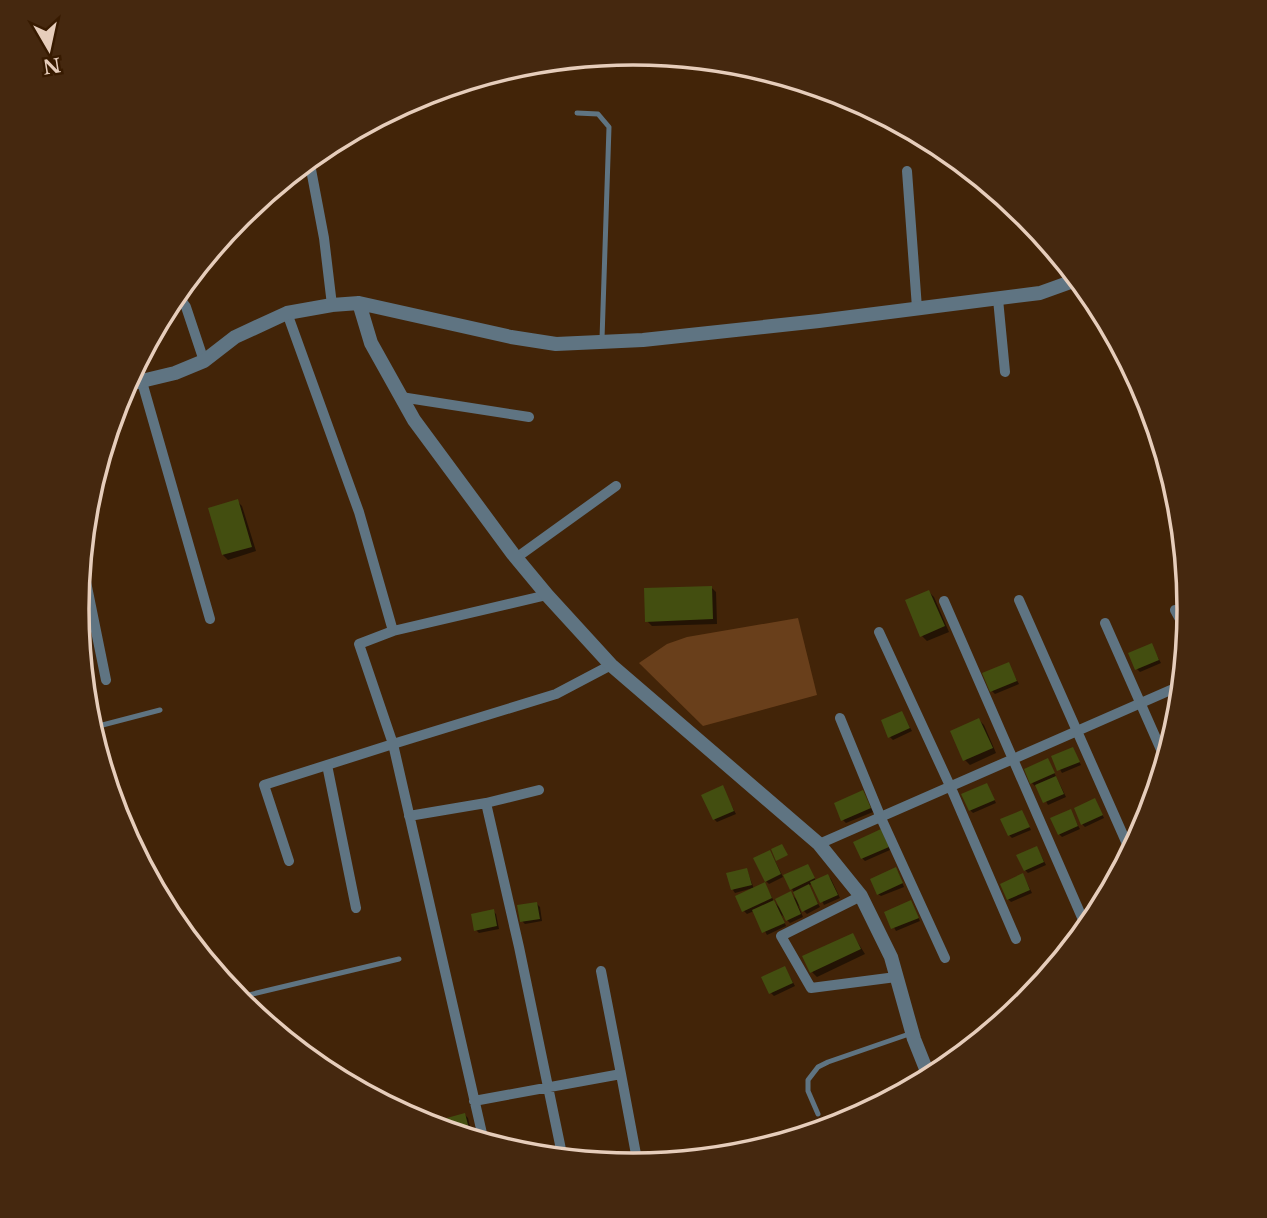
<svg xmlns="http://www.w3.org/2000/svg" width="1267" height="1218" font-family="'Libre Baskerville',serif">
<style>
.green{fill:#693f1b}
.shadow{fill:#0007}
.building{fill:#434e10}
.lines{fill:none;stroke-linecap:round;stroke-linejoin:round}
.service{stroke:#5f7482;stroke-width:5}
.minor{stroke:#5f7482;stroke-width:10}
.tertiary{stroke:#5f7482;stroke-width:14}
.rim{fill:none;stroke:#e6cdbb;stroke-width:3.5}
</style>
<rect width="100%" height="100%" fill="#422408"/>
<path class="green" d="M798,618L817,695L703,726L639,663L667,644L687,637Z"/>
<path class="shadow" d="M237,501L242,506L256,551L228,560L223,555Z
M711,587L716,592L717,624L652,626L647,621Z
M929,592L934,597L949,632L927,641L922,636Z
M1151,645L1161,663L1140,672L1137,669Z
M1008,664L1019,684L995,694L992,691Z
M902,713L912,731L893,740L890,737Z
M979,720L984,725L996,753L970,765L965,760Z
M1073,749L1081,765L1062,773L1053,757Z
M1048,760L1066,797L1048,805L1037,785L1035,786L1032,783Z
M987,785L996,803L973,813L970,810Z
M722,788L736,814L717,822L714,819Z
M863,793L873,812L846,823L843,820Z
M1095,801L1104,818L1085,827L1082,824Z
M1070,811L1080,829L1062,837L1059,834Z
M1022,812L1031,830L1012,838L1009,835Z
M881,831L890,850L865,861L862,858Z
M1037,848L1046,865L1028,873L1025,870Z
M772,855L783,877L808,866L816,881L828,876L831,879L840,898L824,905L813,883L808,886L820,907L807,914L798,905L803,917L790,923L781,914L786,926L767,935L754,911L747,914L744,911L753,888L735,893L733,890L747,870L754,889L765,885L775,903L783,911L791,894L799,902L785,876L769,884L766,881Z
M898,872L904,887L881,896L878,894Z
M1023,875L1032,893L1011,902L1008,899Z
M911,902L920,921L896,931L886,913Z
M537,904L540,907L542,921L525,924L522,921Z
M493,911L496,914L499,929L479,933L476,930Z
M853,935L865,954L817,977L812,972Z
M785,968L795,986L774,996L771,993Z
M465,1115L468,1118L472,1135L466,1137L448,1131Z"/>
<path class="building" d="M238,499L252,547L222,555L208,508Z
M712,586L713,619L645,622L644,588Z
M929,590L945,626L920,637L905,600Z
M1152,643L1159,660L1135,670L1128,653Z
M1009,662L1017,681L990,692L982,673Z
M902,711L910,728L888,738L881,720Z
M979,718L993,748L963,761L950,731Z
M1073,747L1080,762L1057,771L1051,756Z
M1048,758L1055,773L1030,784L1024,769Z
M1056,776L1064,794L1043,803L1035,785Z
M987,783L995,800L969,811L961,794Z
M723,785L734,811L713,820L701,795Z
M863,790L871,808L841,821L834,803Z
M1095,798L1103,815L1081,825L1074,808Z
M1071,809L1078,826L1058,835L1050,818Z
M1022,810L1030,827L1008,836L1000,819Z
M881,829L889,847L861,859L853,842Z
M782,844L788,855L776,861L771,849Z
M1037,846L1044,862L1024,871L1016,855Z
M770,850L781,874L765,882L753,858Z
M808,864L815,878L790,890L783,875Z
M896,867L903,883L877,895L870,879Z
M747,868L752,885L731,890L726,873Z
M1023,873L1030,890L1007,900L1000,884Z
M828,874L838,895L820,903L810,882Z
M765,882L772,898L742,912L735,896Z
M809,884L818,904L802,912L793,892Z
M791,891L801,914L786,921L775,899Z
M774,900L785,923L762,933L752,910Z
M911,900L919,918L891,929L884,912Z
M537,902L540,919L520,922L517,905Z
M494,909L497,926L474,931L471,914Z
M853,933L861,949L810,973L802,956Z
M785,966L793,983L769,994L761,977Z
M465,1113L470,1133L460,1135L446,1131L443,1119Z"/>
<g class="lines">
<path class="service" d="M577,113L598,114L609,127L602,339
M91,728L160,710
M236,998L399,959
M818,1114L808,1091V1080L818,1067L828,1062L912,1033"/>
<path class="minor" d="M309,159L324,238L332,305
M907,171L917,308
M176,293L186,307L204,361
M998,299L1005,372
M287,313L359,512L393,631L359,644L393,744L556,694L611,665
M142,382L210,619
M401,397L529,417
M516,558L616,486
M82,562L106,680
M1019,600L1131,853
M944,601L1084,922
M1175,610L1188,634
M1105,623L1166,761
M393,631L547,595
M879,632L951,788L1016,939
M840,718L881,818L945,958
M327,765L356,908
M486,803L519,947L563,1159
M409,816L486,803L539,790
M819,844L1182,685
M289,861L264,785L393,744L484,1142
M861,896L781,936L811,988L896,977
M601,971L621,1074
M474,1101L621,1074L638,1165"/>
<path class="tertiary" d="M359,303L371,343L414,420L513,554L547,595L611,665L819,844L861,896L891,957L914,1039L930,1079
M125,385L175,373L204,361L235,337L287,313L332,305L359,303L511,337L556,344L643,340L819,321L1040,293L1079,279"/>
</g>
<path d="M0 0H1267V1218H0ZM89 609a544 544 0 1 1 1088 0a544 544 0 1 1-1088 0Z" fill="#45280f" fill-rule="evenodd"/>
<path class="rim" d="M89 609a544 544 0 1 1 1088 0a544 544 0 1 1-1088 0Z"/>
<g transform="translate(49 49) rotate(171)" stroke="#371a00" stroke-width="5" paint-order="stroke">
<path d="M0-5L12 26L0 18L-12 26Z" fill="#e6cdbb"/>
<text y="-10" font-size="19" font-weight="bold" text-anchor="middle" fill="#e6cdbb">N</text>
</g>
</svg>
